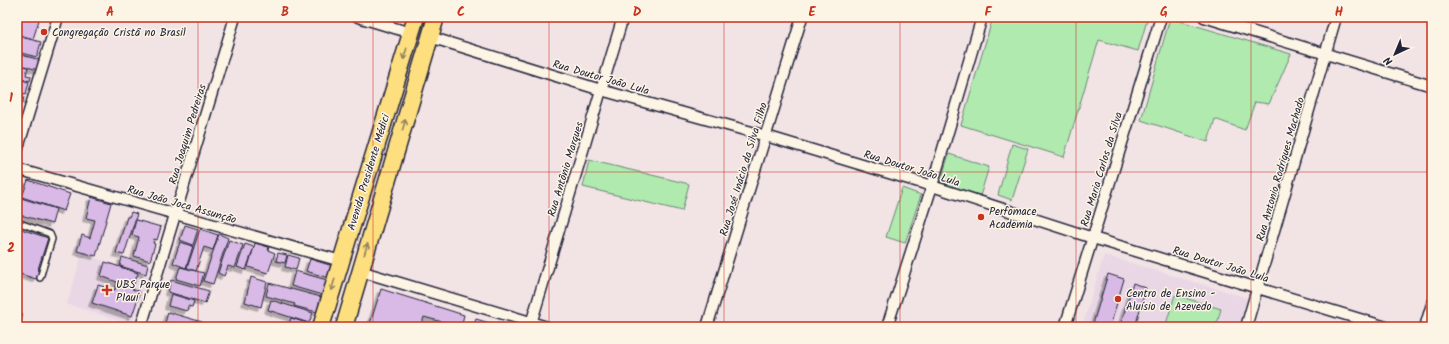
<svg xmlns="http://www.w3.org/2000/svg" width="1449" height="344" font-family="Kalam,sans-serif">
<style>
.built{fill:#ead7e5}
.green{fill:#b0eaaf;stroke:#698675}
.building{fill:#d9bae6;stroke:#22223b;filter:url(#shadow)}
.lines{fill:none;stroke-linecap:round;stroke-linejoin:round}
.lane-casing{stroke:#22223b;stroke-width:8}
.street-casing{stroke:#22223b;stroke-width:13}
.primary-casing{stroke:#22223b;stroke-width:19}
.lane{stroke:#fcf5e5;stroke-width:5}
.street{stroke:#fcf5e5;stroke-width:10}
.primary{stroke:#fedf80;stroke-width:16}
.oneway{stroke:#90805e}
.grid{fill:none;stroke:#c8321e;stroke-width:1;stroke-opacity:0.55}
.poi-dot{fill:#c8321e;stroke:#fcf5e5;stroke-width:1.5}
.labels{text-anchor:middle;stroke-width:3;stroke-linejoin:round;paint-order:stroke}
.poi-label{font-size:11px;fill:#22223b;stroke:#fcf5e5;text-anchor:start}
.street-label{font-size:11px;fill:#22223b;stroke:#fcf5e5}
.neatline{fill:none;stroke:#c8321e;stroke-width:1.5}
.grid-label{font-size:13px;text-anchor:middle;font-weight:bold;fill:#c8321e}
</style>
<defs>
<filter id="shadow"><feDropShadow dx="-3.5" dy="3.5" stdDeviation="0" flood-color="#0004"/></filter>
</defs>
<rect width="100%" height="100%" fill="#f2e3e5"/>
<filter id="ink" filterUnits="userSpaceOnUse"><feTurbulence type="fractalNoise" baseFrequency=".025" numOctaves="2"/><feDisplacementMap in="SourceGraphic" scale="8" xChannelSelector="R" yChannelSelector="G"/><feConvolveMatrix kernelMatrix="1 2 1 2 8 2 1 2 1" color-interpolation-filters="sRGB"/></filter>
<g filter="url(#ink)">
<path class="built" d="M82,254L148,275L132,325L67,304Z
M1104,255L1248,298L1240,327H1082Z"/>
<path class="green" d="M993,17H1148L1138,51L1099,40L1064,157L961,125Z
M1170,18L1291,54L1269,104L1255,102L1245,130L1215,119L1208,142L1141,120Z
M1012,144L1028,149L1012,200L998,195Z
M949,154L989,167L980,196L940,183Z
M589,160L689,184L682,211L583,187Z
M902,188L921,195L905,243L886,237Z
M1175,295L1221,309L1216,327H1165Z"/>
<path class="building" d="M17,17H40L33,39L17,34Z
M17,36L41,42L37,57L17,52Z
M17,54L41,60L38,70L17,64Z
M17,64L28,67L26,75L31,76L30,81L17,77Z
M17,79L29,82L26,94L17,92Z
M17,94L24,96L23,103L17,101Z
M28,180L70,194L64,211L22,197Z
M91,197L111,203L96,256L77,251L82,235L90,238L95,220L86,218Z
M21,198L56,209L52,224L17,214Z
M131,212L137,214L124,255L116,253L127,217H129Z
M136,220L161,227L157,240L154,239L153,243L155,244L150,261L134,256L139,237L132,235Z
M185,225L198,229L193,245L180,240Z
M18,228L48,238L38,269L40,270L36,279L17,273V233Z
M200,229L218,235L213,250L204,247L196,271L187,268Z
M219,234L228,238L213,284L203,281Z
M229,240L243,245L235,268L228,266L224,276L218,273Z
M180,242L193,246L186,268L173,263Z
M255,243L269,247L268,250L275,253L268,273L248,267Z
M245,244L254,247L246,270L237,267Z
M278,253L287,255L285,263L276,261Z
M288,255L299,258L296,270L285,267Z
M122,257L148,265L146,274L120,266Z
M310,259L336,267L332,279L306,271Z
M105,262L138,273L132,289L140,292L132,316L92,303L98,285L115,290L117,282L101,276Z
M180,267L204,273L200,286L176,279Z
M295,271L327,280L322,295L291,286Z
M1108,274L1124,279L1110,327H1092Z
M251,277L267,282L261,307L245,302Z
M171,280L209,291L205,303L168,292Z
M269,283L321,297L317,312L294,306L295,304L266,296Z
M1133,283L1146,288L1135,327H1120Z
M381,289L464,315L461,327L424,317L421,327H369Z
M171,294L194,301L192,307L188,306L187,311L168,306Z
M271,300L313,313L309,323L268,310Z
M17,312L23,314L19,326L17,325Z
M168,312L202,322L200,327H164Z
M291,318L312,325L311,327H288Z
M476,319L503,327H473Z"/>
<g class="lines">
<defs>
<path id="lane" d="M17,222L50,234L52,239L40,278"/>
<path id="street" d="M358,17L411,33
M1204,17L1432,86
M430,37L601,90L766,136L932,186L1093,238L1386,327
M17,151L58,17
M17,169L341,261
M360,271L547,327
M141,327L235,17
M530,327L623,17
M707,327L802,17
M887,327L932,186L982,17
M1065,327L1161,17
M1246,327L1336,17
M1425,327L1432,304"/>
<path id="primary" d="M321,327L416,17
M344,327L436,17"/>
</defs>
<use href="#lane" class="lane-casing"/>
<use href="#street" class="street-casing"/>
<use href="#primary" class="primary-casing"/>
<use href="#lane" class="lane"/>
<use href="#street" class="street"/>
<use href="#primary" class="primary"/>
</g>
<defs><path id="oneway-shaft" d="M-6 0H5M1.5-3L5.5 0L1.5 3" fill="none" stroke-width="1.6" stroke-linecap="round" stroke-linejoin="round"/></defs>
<g class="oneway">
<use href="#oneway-shaft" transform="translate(405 54) rotate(107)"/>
<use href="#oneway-shaft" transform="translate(404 125) rotate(-73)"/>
<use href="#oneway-shaft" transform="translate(366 249) rotate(-73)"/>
<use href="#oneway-shaft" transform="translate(333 285) rotate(107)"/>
</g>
</g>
<path class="grid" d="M198,17V327M373,17V327M549,17V327M724,17V327M900,17V327M1076,17V327M1251,17V327M17,172H1432"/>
<g class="poi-dot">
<circle cx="44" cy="32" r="4"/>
<circle cx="981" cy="217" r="4"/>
<path d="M105 284h4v4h4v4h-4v4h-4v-4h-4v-4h4z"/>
<circle cx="1118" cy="299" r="4"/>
</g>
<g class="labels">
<g class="poi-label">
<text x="52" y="36">Congregação Cristã no Brasil</text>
<text x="989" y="215">Perfomace<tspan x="989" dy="13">Academia</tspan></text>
<text x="116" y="288">UBS Parque<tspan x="116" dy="13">PIauí I</tspan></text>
<text x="1126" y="297">Centro de Ensino -<tspan x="1126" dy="13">Aluísio de Azevedo</tspan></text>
</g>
<g class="street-label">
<text transform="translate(601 77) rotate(16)" y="4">Rua Doutor João Lula</text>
<text transform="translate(187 134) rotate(-73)" y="4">Rua Joaquim Pedreiras</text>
<text transform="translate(912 168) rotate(17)" y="4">Rua Doutor João Lula</text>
<text transform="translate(565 169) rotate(-73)" y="4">Rua Antônio Marques</text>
<text transform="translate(743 169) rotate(-73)" y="4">Rua José Inácio da Silva Filho</text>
<text transform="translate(1101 169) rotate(-73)" y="4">Rua Maria Carlos da Silva</text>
<text transform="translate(1280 169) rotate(-74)" y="4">Rua Antonio Rodrigues Machado</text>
<text transform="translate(368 172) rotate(-73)" y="4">Avenida Presidente Médici</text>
<text transform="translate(182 204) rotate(16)" y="4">Rua João Joca Assunção</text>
<text transform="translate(1221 264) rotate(17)" y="4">Rua Doutor João Lula</text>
</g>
</g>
<rect width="1449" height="344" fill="none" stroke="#fcf5e5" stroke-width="44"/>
<g transform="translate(1395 54) rotate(224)" stroke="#fcf5e5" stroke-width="3" paint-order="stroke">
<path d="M0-3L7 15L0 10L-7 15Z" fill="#22223b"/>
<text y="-6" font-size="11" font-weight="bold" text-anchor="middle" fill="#22223b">N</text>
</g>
<rect x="22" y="22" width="1405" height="300" class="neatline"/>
<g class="grid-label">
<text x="110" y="16">A</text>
<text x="285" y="16">B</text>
<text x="461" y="16">C</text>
<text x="637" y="16">D</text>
<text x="812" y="16">E</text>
<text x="988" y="16">F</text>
<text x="1164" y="16">G</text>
<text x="1339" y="16">H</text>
<text x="11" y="102">1</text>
<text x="11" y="252">2</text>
</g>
</svg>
